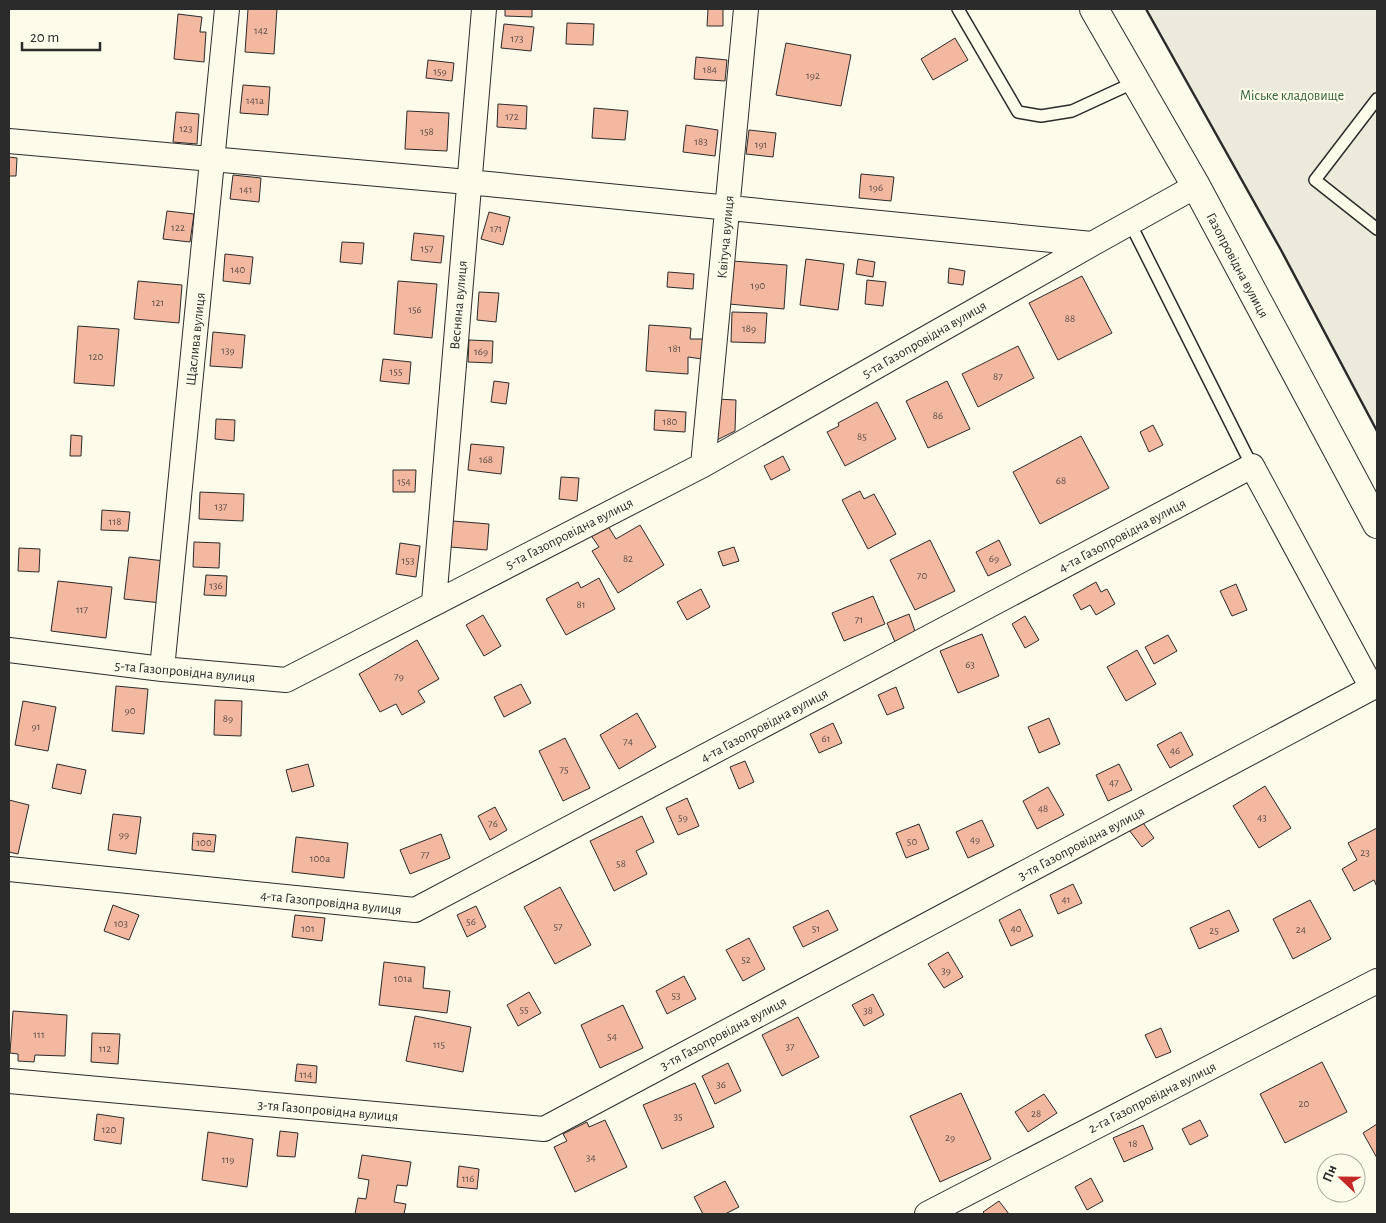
<svg xmlns="http://www.w3.org/2000/svg" width="1386" height="1223" font-family="'Alegreya Sans',sans-serif">
<style>
.green{fill:#ecebdb;stroke:#74746e}
.building{fill:#f2b8a0;stroke:#2b2b2b}
.lines{fill:none;stroke-linecap:round;stroke-linejoin:round}
.lane-casing{stroke:#2b2b2b;stroke-width:14}
.street-casing{stroke:#2b2b2b;stroke-width:26}
.secondary-casing{stroke:#2b2b2b;stroke-width:30}
.lane{stroke:#fdfbea;stroke-width:11}
.street{stroke:#fdfbea;stroke-width:24}
.secondary{stroke:#fdfbea;stroke-width:28}
.wall{stroke:#2b2b2b;stroke-width:2.5}
.labels{text-anchor:middle;stroke-width:4;stroke-linejoin:round;paint-order:stroke}
.number-label{font-size:11px;fill:#5d4e48}
.park-label{font-size:14px;fill:#34623c;stroke:#fdfbea}
.street-label{font-size:14px;fill:#2b2b2b;stroke:#fdfbea}
</style>
<rect width="100%" height="100%" fill="#fdfbea"/>
<path class="green" d="M1146,9H1377V431L1281,250Z"/>
<path class="building" d="M248,9H277L274,54L245,52Z
M505,9H532V17L505,16Z
M708,9H723V26H707Z
M178,14L202,17L200,32H206L204,62L174,59Z
M567,23L594,24L593,45L566,44Z
M504,24L534,27L531,51L501,48Z
M955,38L968,60L933,80L921,59Z
M786,43L851,55L841,106L776,95Z
M696,57L727,60L725,81L694,79Z
M428,60L454,63L452,81L426,78Z
M243,85L270,87L268,115L240,113Z
M498,104L527,106L526,129L497,127Z
M594,108L628,111L625,140L592,138Z
M407,111L449,113L447,151L405,149Z
M176,112L199,114L197,144L173,142Z
M686,125L718,130L715,156L683,152Z
M749,130L776,133L773,157L746,154Z
M9,157L17,158L16,176H9Z
M861,174L894,177L891,201L859,198Z
M233,175L261,178L259,202L230,199Z
M167,211L194,214L190,242L163,239Z
M489,212L510,217L503,245L481,239Z
M414,233L444,236L441,263L411,260Z
M342,242L364,243L362,264L340,262Z
M225,254L253,257L250,284L223,281Z
M806,259L844,264L838,310L800,305Z
M858,259L875,262L873,277L856,274Z
M732,261L787,265L784,309L729,304Z
M949,268L965,271L963,285L948,283Z
M668,272L694,274L693,289L667,287Z
M1082,276L1112,333L1058,360L1029,303Z
M867,280L886,282L883,306L865,304Z
M138,281L182,285L179,323L134,319Z
M398,281L437,284L432,338L394,334Z
M479,292L499,293L496,322L477,320Z
M732,312L767,313L765,343L731,342Z
M649,325L691,328L690,339H703L702,359L688,357V374L646,371Z
M78,326L119,329L114,386L74,383Z
M213,332L245,335L242,368L210,366Z
M469,340L493,341L492,363L468,362Z
M1018,346L1034,378L978,407L962,374Z
M383,359L411,362L409,384L380,381Z
M494,381L509,383L506,404L491,402Z
M947,381L970,429L928,448L906,401Z
M717,399L736,400L735,431L713,442Z
M877,402L896,439L845,466L827,432L839,426L838,423Z
M655,410L686,412L685,432L654,430Z
M216,419L235,420L234,441L215,439Z
M1153,425L1163,445L1149,452L1140,432Z
M71,435L82,436L81,456H70Z
M1081,436L1109,488L1040,524L1013,472Z
M471,444L504,447L501,474L468,470Z
M783,456L790,470L771,480L764,466Z
M393,470H416L415,492H393Z
M561,477L579,478L577,501L559,499Z
M860,491L864,499L874,494L896,534L868,549L842,500Z
M200,492L244,494L243,521L199,519Z
M102,510L130,512L128,531L101,530Z
M453,521L489,524L487,550L450,547Z
M605,521L616,539L640,525L664,565L618,593L592,551L599,547L588,531Z
M930,540L955,591L915,610L890,560Z
M999,540L1011,565L988,576L976,552Z
M194,542L220,543L219,568L193,567Z
M400,543L420,546L416,577L396,574Z
M734,547L739,561L723,566L718,552Z
M19,548L40,549L39,572L18,571Z
M129,557L165,561L161,603L124,599Z
M206,575L227,576L226,596L204,595Z
M599,578L615,609L566,635L546,599L578,582L581,588Z
M58,581L112,587L106,638L51,631Z
M1096,582L1101,592L1107,589L1115,604L1096,615L1090,605L1081,610L1073,595Z
M1236,584L1247,610L1232,616L1220,591Z
M701,589L710,607L687,620L677,602Z
M873,596L885,624L844,641L832,613Z
M909,614L916,634L895,642L887,623Z
M483,615L501,646L484,656L466,625Z
M1025,616L1039,640L1025,648L1012,624Z
M982,634L999,676L958,693L940,651Z
M1168,635L1177,651L1154,664L1145,647Z
M417,640L439,679L418,691L425,702L402,715L396,704L380,712L359,674Z
M1137,650L1156,684L1126,701L1107,667Z
M521,684L531,703L504,717L494,697Z
M116,686L148,689L144,734L112,731Z
M896,687L904,708L887,715L878,695Z
M215,700L242,701L241,736L214,735Z
M23,701L56,707L48,751L15,745Z
M637,713L656,747L619,769L600,735Z
M1049,718L1060,744L1039,753L1028,727Z
M833,723L842,743L819,753L810,734Z
M1181,732L1193,755L1170,768L1157,745Z
M565,738L590,788L563,801L539,751Z
M745,761L754,782L739,789L730,767Z
M57,764L86,770L81,794L52,788Z
M308,764L314,786L292,792L286,770Z
M1119,764L1132,790L1108,801L1096,775Z
M1265,786L1291,828L1259,848L1233,806Z
M1048,787L1064,815L1037,829L1023,801Z
M687,798L699,826L678,835L666,808Z
M9,800L29,805L18,854L9,852Z
M495,807L507,830L490,840L478,816Z
M113,814L141,817L136,854L108,850Z
M642,816L654,842L636,851L647,874L614,891L590,841Z
M982,820L994,846L968,858L956,832Z
M1141,820L1154,838L1142,847L1129,830Z
M919,824L929,849L906,858L896,833Z
M1377,828V887L1374,880L1354,891L1342,869L1357,860L1348,843Z
M193,833L216,835L214,852L192,850Z
M441,834L450,858L410,874L400,850Z
M296,837L348,843L344,878L292,872Z
M1073,884L1082,903L1058,914L1050,895Z
M560,887L591,945L555,964L524,907Z
M1310,900L1331,939L1293,959L1273,919Z
M113,905L139,915L129,940L104,931Z
M476,906L486,927L467,937L457,915Z
M1020,909L1033,936L1011,946L999,920Z
M828,910L838,930L803,947L793,927Z
M1229,910L1239,931L1199,949L1190,928Z
M295,915L325,918L322,941L292,937Z
M749,938L765,969L743,981L726,950Z
M948,952L963,977L944,988L928,964Z
M384,962L425,967L423,988L450,991L447,1013L379,1005Z
M684,976L696,999L667,1014L656,991Z
M529,992L541,1013L518,1026L507,1005Z
M873,994L884,1015L864,1026L852,1005Z
M623,1005L643,1048L600,1068L581,1025Z
M13,1011L67,1015L65,1056L35,1055L34,1062L18,1061V1054L10,1053Z
M415,1016L471,1027L463,1072L406,1061Z
M798,1017L819,1057L782,1076L762,1035Z
M1161,1028L1171,1052L1156,1058L1145,1035Z
M92,1033L120,1034L118,1064L91,1062Z
M1322,1062L1347,1112L1285,1143L1260,1094Z
M728,1063L741,1091L715,1104L702,1076Z
M297,1064L317,1066L316,1083L295,1081Z
M695,1083L714,1127L662,1149L643,1105Z
M961,1093L991,1159L940,1182L910,1116Z
M1044,1094L1057,1113L1028,1132L1015,1112Z
M97,1114L124,1118L121,1144L94,1140Z
M605,1120L627,1167L575,1192L554,1147L567,1141L563,1134L587,1122L589,1127Z
M1200,1120L1208,1136L1190,1145L1182,1129Z
M1377,1124V1158L1363,1133Z
M1143,1125L1153,1149L1124,1162L1113,1138Z
M280,1131L298,1133L295,1157L277,1156Z
M208,1132L253,1139L247,1187L202,1180Z
M362,1155L411,1162L407,1186L397,1185L394,1202L406,1204L404,1214H355L358,1198L366,1199L369,1180L358,1178Z
M459,1166L479,1169L477,1189L457,1187Z
M1091,1178L1103,1201L1087,1210L1075,1187Z
M725,1181L739,1207L725,1214H703L694,1197Z
M999,1201L1009,1214H985L983,1212Z"/>
<g class="lines">
<defs>
<path id="lane" d="M958,9L1018,112L1041,116L1072,111L1135,82
M1377,99L1315,180L1377,229
M1130,223L1252,466"/>
<path id="street" d="M9,141L468,182L1092,244L1196,186
M703,465L746,9
M434,602L484,9
M9,650L162,669L286,680L703,465L1092,244
M162,669L227,9
M9,869L415,910L1252,466L1372,688
M9,1081L544,1129L1377,685
M927,1214L1377,981"/>
<path id="secondary" d="M1094,9L1196,186L1377,524"/>
</defs>
<use href="#lane" class="lane-casing"/>
<use href="#street" class="street-casing"/>
<use href="#secondary" class="secondary-casing"/>
<use href="#lane" class="lane"/>
<use href="#street" class="street"/>
<use href="#secondary" class="secondary"/>
<path class="wall" d="M1146,9L1281,250L1377,431"/>
</g>
<g class="labels">
<g class="number-label">
<text x="261" y="34">142</text>
<text x="517" y="42">173</text>
<text x="710" y="73">184</text>
<text x="440" y="75">159</text>
<text x="813" y="79">192</text>
<text x="255" y="104">141а</text>
<text x="512" y="120">172</text>
<text x="186" y="132">123</text>
<text x="427" y="135">158</text>
<text x="701" y="145">183</text>
<text x="761" y="148">191</text>
<text x="876" y="191">196</text>
<text x="246" y="193">141</text>
<text x="178" y="231">122</text>
<text x="496" y="232">171</text>
<text x="427" y="252">157</text>
<text x="238" y="273">140</text>
<text x="758" y="289">190</text>
<text x="158" y="306">121</text>
<text x="415" y="313">156</text>
<text x="1070" y="322">88</text>
<text x="749" y="332">189</text>
<text x="675" y="352">181</text>
<text x="228" y="354">139</text>
<text x="481" y="355">169</text>
<text x="96" y="360">120</text>
<text x="396" y="375">155</text>
<text x="998" y="380">87</text>
<text x="938" y="419">86</text>
<text x="670" y="425">180</text>
<text x="862" y="440">85</text>
<text x="486" y="463">168</text>
<text x="1061" y="484">68</text>
<text x="404" y="485">154</text>
<text x="221" y="510">137</text>
<text x="115" y="525">118</text>
<text x="628" y="562">82</text>
<text x="994" y="562">69</text>
<text x="408" y="564">153</text>
<text x="922" y="579">70</text>
<text x="216" y="589">136</text>
<text x="581" y="608">81</text>
<text x="82" y="613">117</text>
<text x="859" y="623">71</text>
<text x="970" y="668">63</text>
<text x="399" y="680">79</text>
<text x="130" y="714">90</text>
<text x="228" y="722">89</text>
<text x="36" y="730">91</text>
<text x="826" y="742">61</text>
<text x="628" y="745">74</text>
<text x="1175" y="754">46</text>
<text x="564" y="773">75</text>
<text x="1114" y="786">47</text>
<text x="1043" y="812">48</text>
<text x="683" y="821">59</text>
<text x="1262" y="821">43</text>
<text x="493" y="827">76</text>
<text x="124" y="838">99</text>
<text x="975" y="843">49</text>
<text x="912" y="845">50</text>
<text x="204" y="846">100</text>
<text x="1365" y="856">23</text>
<text x="425" y="858">77</text>
<text x="320" y="862">100а</text>
<text x="621" y="867">58</text>
<text x="1066" y="903">41</text>
<text x="471" y="925">56</text>
<text x="121" y="927">103</text>
<text x="558" y="930">57</text>
<text x="308" y="932">101</text>
<text x="816" y="932">51</text>
<text x="1016" y="932">40</text>
<text x="1301" y="933">24</text>
<text x="1214" y="934">25</text>
<text x="746" y="963">52</text>
<text x="946" y="974">39</text>
<text x="403" y="982">101а</text>
<text x="676" y="999">53</text>
<text x="524" y="1013">55</text>
<text x="868" y="1014">38</text>
<text x="39" y="1038">111</text>
<text x="612" y="1040">54</text>
<text x="439" y="1048">115</text>
<text x="790" y="1050">37</text>
<text x="105" y="1052">112</text>
<text x="306" y="1078">114</text>
<text x="721" y="1088">36</text>
<text x="1304" y="1107">20</text>
<text x="1036" y="1117">28</text>
<text x="678" y="1120">35</text>
<text x="109" y="1133">120</text>
<text x="950" y="1141">29</text>
<text x="1133" y="1147">18</text>
<text x="591" y="1161">34</text>
<text x="228" y="1163">119</text>
<text x="468" y="1182">116</text>
</g>
<g class="park-label">
<text x="1292" y="100">Міське кладовище</text>
</g>
<g class="street-label">
<text transform="translate(725 237) rotate(-85)" y="5">Квітуча вулиця</text>
<text transform="translate(1238 265) rotate(62)" y="5">Газопровідна вулиця</text>
<text transform="translate(458 305) rotate(-85)" y="5">Весняна вулиця</text>
<text transform="translate(195 339) rotate(-84)" y="5">Щаслива вулиця</text>
<text transform="translate(924 339) rotate(-30)" y="5">5-та Газопровідна вулиця</text>
<text transform="translate(569 533) rotate(-27)" y="5">5-та Газопровідна вулиця</text>
<text transform="translate(1122 535) rotate(-28)" y="5">4-та Газопровідна вулиця</text>
<text transform="translate(185 671) rotate(5)" y="5">5-та Газопровідна вулиця</text>
<text transform="translate(764 725) rotate(-28)" y="5">4-та Газопровідна вулиця</text>
<text transform="translate(1081 843) rotate(-28)" y="5">3-тя Газопровідна вулиця</text>
<text transform="translate(331 902) rotate(6)" y="5">4-та Газопровідна вулиця</text>
<text transform="translate(723 1033) rotate(-28)" y="5">3-тя Газопровідна вулиця</text>
<text transform="translate(1152 1097) rotate(-27)" y="5">2-га Газопровідна вулиця</text>
<text transform="translate(328 1110) rotate(5)" y="5">3-тя Газопровідна вулиця</text>
</g>
</g>
<rect width="1386" height="1223" fill="none" stroke="#2b2b2b" stroke-width="20"/>
<g transform="translate(1341 1178) rotate(292)"><circle r="24" fill="#fdfbea" stroke="#a9a89e"/>
<path d="M0-4L9 19L0 12L-9 19Z" fill="#c62828"/>
<text y="-8" font-size="14" font-weight="bold" text-anchor="middle" fill="#2b2b2b">Пн</text>
</g>
<path d="M22 42v8h78v-8" fill="none" stroke="#2b2b2b" stroke-width="2.5"/>
<text x="30" y="42" font-size="15" fill="#2b2b2b" stroke="#fdfbea" stroke-width="4" paint-order="stroke">20 m</text>
</svg>
